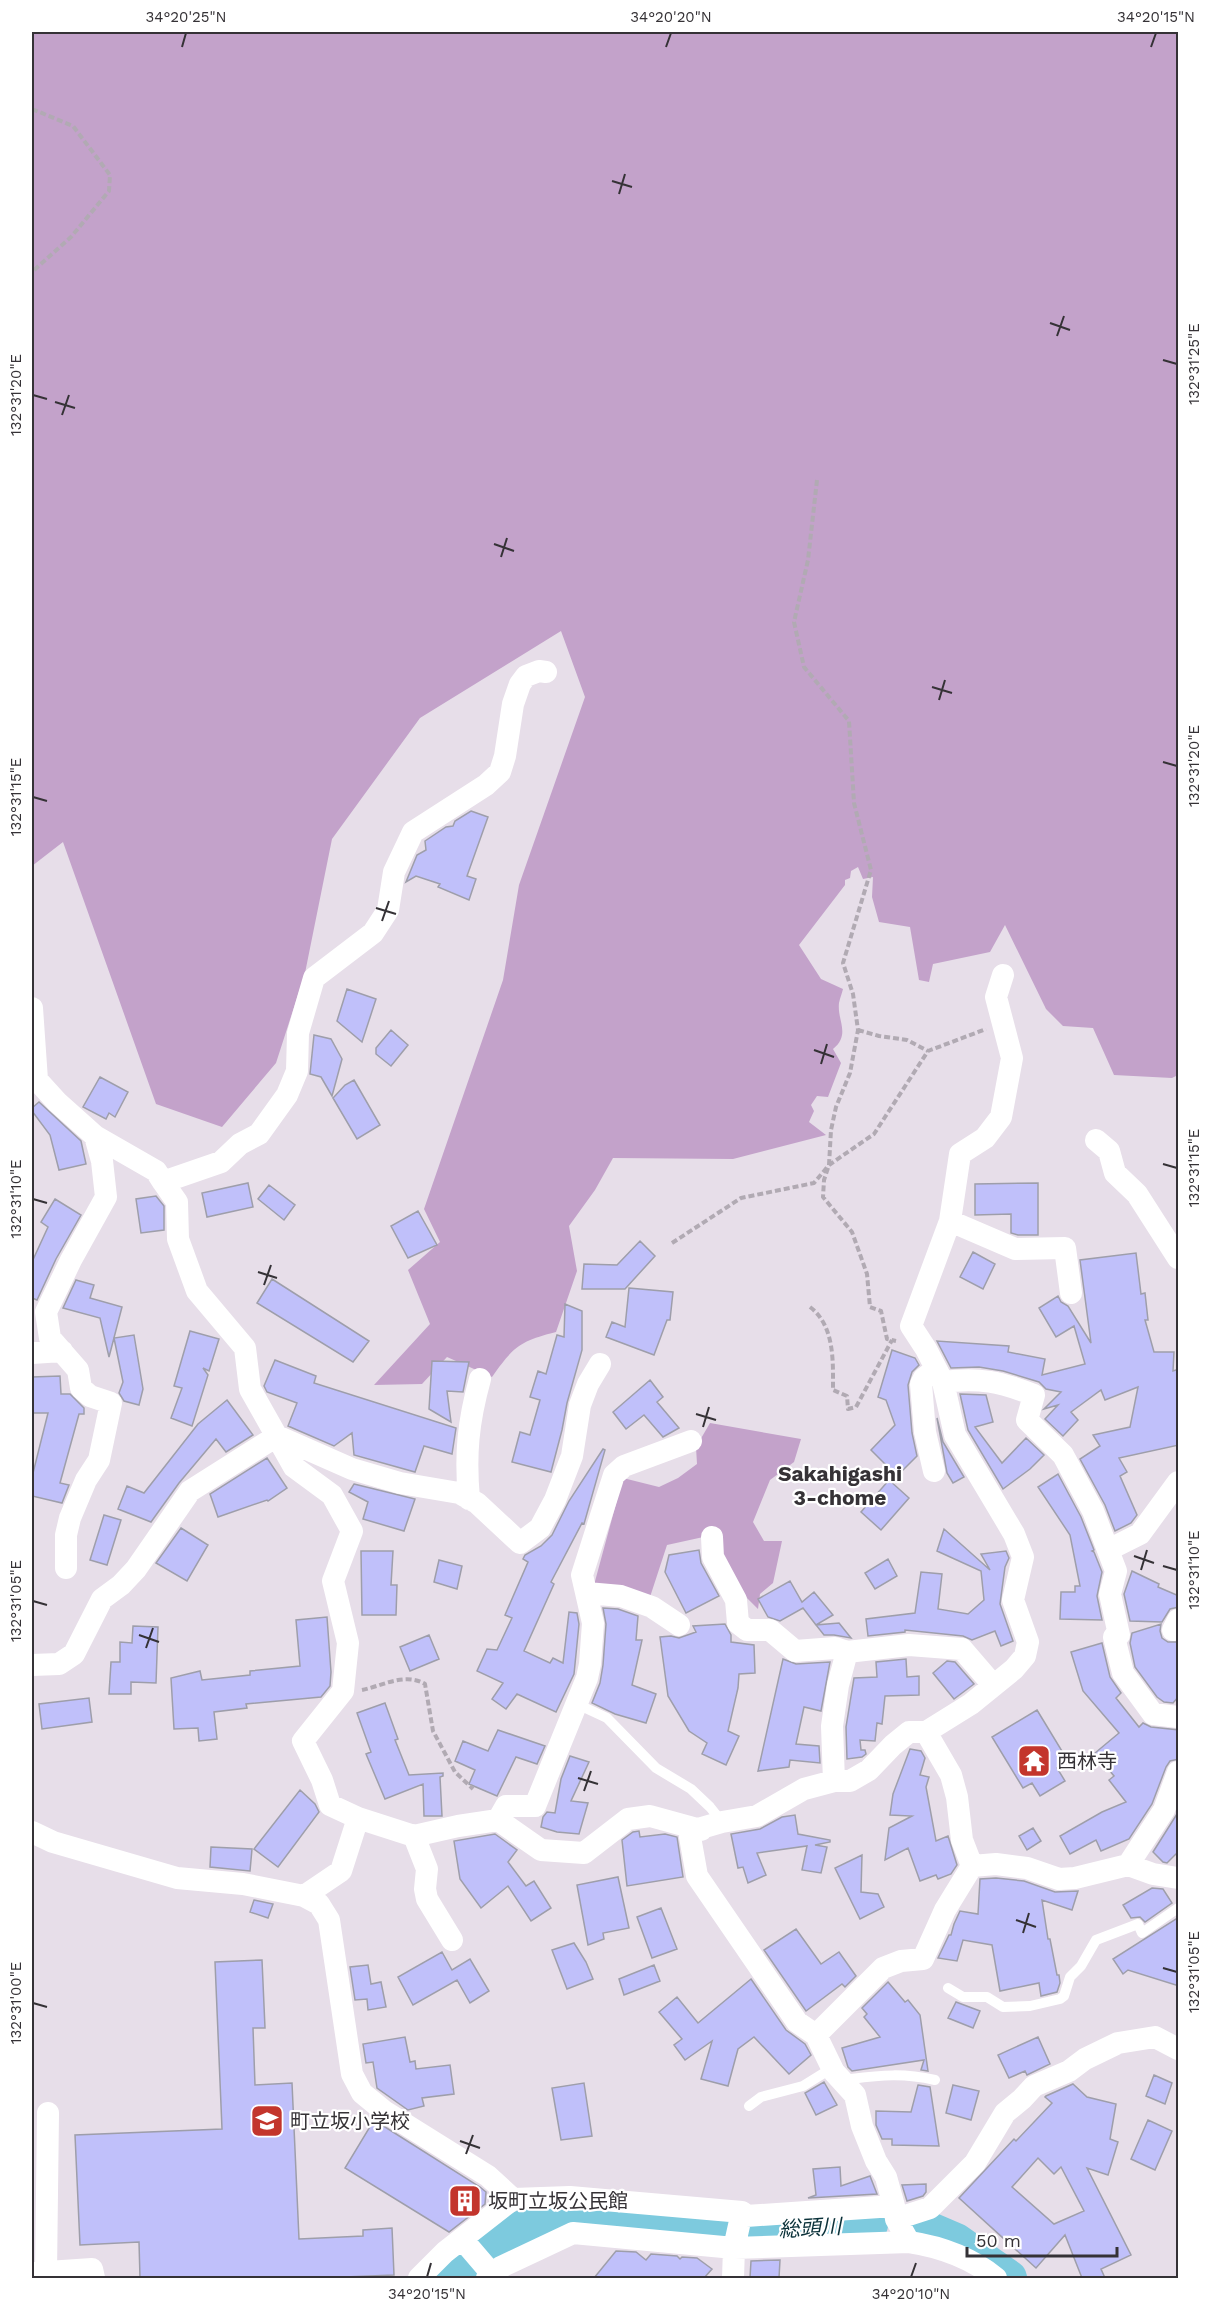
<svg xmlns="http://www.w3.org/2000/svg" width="1210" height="2310" font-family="'Work Sans','Noto Sans JP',sans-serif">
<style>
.green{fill:#c3a2ca}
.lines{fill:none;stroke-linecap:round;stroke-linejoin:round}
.river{stroke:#7dcade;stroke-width:36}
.building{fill:#c0c0fa;stroke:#9e9eaa;stroke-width:1.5;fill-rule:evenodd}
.path{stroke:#b1aab3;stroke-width:4;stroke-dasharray:6 3;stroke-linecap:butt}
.service{stroke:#fff;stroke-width:10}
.minor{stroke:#fff;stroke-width:22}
.ticks{fill:none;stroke:#353236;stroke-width:2}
.labels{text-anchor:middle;stroke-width:4.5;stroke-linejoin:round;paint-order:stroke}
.poi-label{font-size:20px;fill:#353236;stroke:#fff;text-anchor:start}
.neighbourhood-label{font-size:21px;font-weight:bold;fill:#353236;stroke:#fff}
.water-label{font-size:21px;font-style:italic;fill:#0a3139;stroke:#fff}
.neatline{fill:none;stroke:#353236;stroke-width:2}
.ticks-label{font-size:15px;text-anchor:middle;fill:#353236}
</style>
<rect width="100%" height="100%" fill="#e7dee9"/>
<path class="green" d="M32,32H1178V1075L1172,1078L1114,1075L1093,1028L1063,1026L1046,1009L1005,925L990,952L933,964L929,982L919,980L910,927L879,922L872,897L873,877L863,879L858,867L851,871L850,878L845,880V885L799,945L821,979L843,989C842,993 840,998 839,1003C837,1021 851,1034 833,1049L841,1063L828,1097L817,1096L811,1105L814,1111L809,1122L826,1135L733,1159L613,1158L595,1190L569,1226L577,1271L556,1332C520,1341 513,1347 492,1377L447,1357L422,1384L374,1385L430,1324L408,1270L440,1242L424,1209L503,980L519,885L585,697L561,631L420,718L332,839L305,973L276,1063L222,1127L156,1104L63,842L32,866Z
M710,1423L801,1439L794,1462L770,1480L753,1522L764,1541H782L773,1583L760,1594L758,1609L746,1597L722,1558L717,1534L667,1545L650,1597L594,1585L623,1478L659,1487L678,1478L697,1464L696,1447Z"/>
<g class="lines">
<path class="river" d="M914,2223L956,2241L1009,2278
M749,2231L870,2225
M446,2278L489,2242L537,2222L572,2214L725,2229"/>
</g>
<path class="building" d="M471,811L488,817L467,876L476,879L469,900L438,887L440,884L416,876L406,882L417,855L426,850L425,841L446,827L453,826L455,821Z
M347,989L376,999L362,1042L337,1021Z
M391,1030L408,1045L391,1066L376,1054V1048Z
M314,1035L331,1039L342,1059L332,1096L321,1077L310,1074Z
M100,1077L128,1092L115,1117L109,1113L106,1119L83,1107Z
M354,1080L380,1125L357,1139L333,1098L345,1085Z
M39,1102L81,1141L86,1164L59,1170L50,1135L32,1111V1108Z
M248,1183L253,1207L207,1217L202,1193Z
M1038,1183V1235H1018L1011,1233V1214L975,1215V1184Z
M269,1185L295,1205L284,1220L258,1199Z
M156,1196L164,1206V1230L141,1233L136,1199Z
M55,1199L81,1215L56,1259L37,1300L32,1298V1262L48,1227L41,1222Z
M418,1211L437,1245L408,1258L391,1226Z
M640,1241L655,1256L625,1289H582L584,1264L617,1265Z
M973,1252L995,1264L983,1289L960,1277Z
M1136,1253L1141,1294L1145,1293L1148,1320H1145L1154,1352H1174L1173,1371L1179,1369V1445L1119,1458L1127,1472L1120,1476L1137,1515L1131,1523L1115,1531L1105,1505L1080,1459L1100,1446L1093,1435L1130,1427L1138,1387L1105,1400L1101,1390L1071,1412L1078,1420L1063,1436L1045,1419L1058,1405L1044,1409L1061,1392L1046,1389L1039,1382L1003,1371L979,1367L951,1368L937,1341L1009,1346L1008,1352L1045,1359L1042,1375L1085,1364L1074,1326L1056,1337L1039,1308L1058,1296L1061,1302L1068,1306L1091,1343L1080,1260Z
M272,1279L369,1341L353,1362L257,1303Z
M76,1280L94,1285L90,1298L122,1307L109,1357L100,1318L63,1308Z
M629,1288L673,1292L670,1320H667L654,1355L606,1337L612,1322L625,1327Z
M565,1304L582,1311V1350L567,1403L562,1430L551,1472L512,1462L520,1432L530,1435L540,1400L530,1397L538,1371L546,1374L557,1335L564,1337Z
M190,1331L219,1339L209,1371L203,1368L208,1375L192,1426L171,1418L182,1388L174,1386Z
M134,1335L143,1389L139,1405L124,1401L119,1393L123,1382L114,1338Z
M892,1350L915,1358L919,1365L912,1372L908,1385L912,1433L917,1456L897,1476L871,1450L895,1425L886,1400L878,1397Z
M275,1360L316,1376L314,1383L456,1428L452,1454L424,1446L415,1472L354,1455L352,1433L334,1446L288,1426L297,1403L267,1392L264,1386Z
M432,1361L469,1362L463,1392L447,1391L451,1422L429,1409Z
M60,1376L61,1394H70L84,1408V1414H79L60,1483L69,1485L62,1503L32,1496V1477L48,1413H32V1377Z
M650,1380L663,1397L657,1402L679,1428L663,1437L644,1415L626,1429L613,1412Z
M960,1394L986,1395L993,1422L975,1427L1002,1463L1026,1438L1044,1455L1030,1469L1003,1489L968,1430Z
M227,1400L253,1435L226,1452L216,1439L179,1483L151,1522L118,1509L127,1486L144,1493L198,1424Z
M937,1418L943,1442L964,1477L953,1483L947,1473Z
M603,1449L605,1450L584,1524L582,1523L551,1582L554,1584L524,1651L550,1663L553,1658L563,1663L569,1612L577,1613L579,1624L574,1674L556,1712L517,1694L506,1709L492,1699L503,1683L477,1671L487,1649L497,1650L512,1618L505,1615L528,1562L523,1559L525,1555L541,1546L552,1535L569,1501Z
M267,1458L287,1488L268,1501L267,1500L218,1517L210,1494Z
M1058,1474L1081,1517L1094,1550L1092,1551L1094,1552L1102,1572L1097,1596L1102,1620L1060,1619L1061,1592H1075V1586H1080L1070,1535L1038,1487Z
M889,1480L909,1498L881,1530L861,1512Z
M354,1484L415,1499L404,1531L363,1519L368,1502L349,1492Z
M104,1515L121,1520L107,1565L90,1560Z
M181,1528L208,1545L187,1581L156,1563Z
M944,1529L990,1570L981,1554L1006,1551L1009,1558L1005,1567L1000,1604L1013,1641L1001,1646L995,1631L972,1640L963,1636L905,1630V1632L868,1636L866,1619L915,1613L921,1572L942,1574L938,1609L968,1614L984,1600L981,1571L937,1551Z
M699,1550L701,1563L719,1596L686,1613L665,1572L669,1555Z
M361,1551H393L391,1585H397L396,1615H362Z
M888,1559L897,1576L875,1589L865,1573Z
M439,1560L462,1566L457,1589L434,1582Z
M1132,1571L1159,1584L1158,1587L1179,1596V1607L1170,1609L1162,1622L1130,1621L1124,1594Z
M790,1581L802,1602L814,1592L833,1615L816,1625L803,1608L780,1621L768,1617L758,1599Z
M603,1608L618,1609L638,1616L636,1640H642L632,1685L656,1694L646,1723L615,1714L592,1703L600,1683L603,1665L606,1624Z
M327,1617L331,1672L330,1686L321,1697L246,1704L247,1708L214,1712L217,1739L199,1741L198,1728L174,1729L171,1678L200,1671L202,1680L250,1675V1671L300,1666L296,1620Z
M839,1623L851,1638L834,1635H824L816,1625Z
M725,1624L731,1635V1642L754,1645L755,1673L739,1674L738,1688L728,1731L739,1736L726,1765L702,1754L707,1743L689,1731L668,1696L660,1637L671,1636L679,1638L696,1632L693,1626Z
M1161,1624L1160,1631L1162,1638L1168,1642H1179V1696L1173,1703L1164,1702L1157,1697L1135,1667L1130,1643L1132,1633Z
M133,1626L158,1627L156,1683L131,1682V1694H109L111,1662H120V1642L132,1643Z
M429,1635L439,1659L410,1671L400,1647Z
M1102,1643L1110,1677L1121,1693L1116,1698L1139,1727L1143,1723L1151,1727L1179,1730V1759L1170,1761L1166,1767L1152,1804L1129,1839L1101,1851L1096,1840L1070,1854L1060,1836L1102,1812L1126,1802L1109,1780L1114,1776L1095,1753L1119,1733L1083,1691L1071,1652Z
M783,1659L796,1664L830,1662L821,1711L804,1707L796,1744L819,1746L820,1763L790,1760L789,1767L758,1771Z
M906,1659L907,1677L919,1676V1695L885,1696L882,1724L877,1723L875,1741L860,1740L861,1750H865L866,1754L862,1757L847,1759L846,1727L854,1678L877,1677L876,1662Z
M947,1661L955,1662L974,1684L954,1699L933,1673Z
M89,1698L92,1722L42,1729L39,1704Z
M385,1703L398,1739L395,1740L409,1775L443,1773V1776L440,1777L442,1816H424L423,1784L385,1799L366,1754L371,1752L357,1713Z
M1037,1710L1068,1761L1057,1768L1065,1781L1040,1796L1032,1783L1023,1788L992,1737Z
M498,1730L545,1746L537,1764L516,1757L497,1796L469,1784L475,1770L455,1761L463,1741L488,1751Z
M910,1749L921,1751L925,1758L920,1775L929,1777L926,1787L936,1841L948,1836L957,1865L951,1874L938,1879L936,1875L920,1881L908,1848L885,1860L889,1828L912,1816L890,1815L893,1794Z
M570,1756L589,1762L571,1801L588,1803L579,1834L557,1832L541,1827L543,1817L547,1812L555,1813L561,1779Z
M300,1790L315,1804L319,1812L278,1867L254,1849Z
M1177,1814L1179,1851L1167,1863L1163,1862L1153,1852Z
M795,1815L798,1834L830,1840V1842L815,1845L827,1847L821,1873L802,1870L807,1846L757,1853L766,1875L748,1883L743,1867L738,1868L731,1834L760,1829L782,1817Z
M1033,1828L1041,1841L1027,1850L1019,1836Z
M639,1831L640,1837L665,1834L677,1837L683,1877L627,1886L622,1840L633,1832Z
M495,1834L517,1850L508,1862L526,1886L534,1881L551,1908L531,1921L508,1886L481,1908L460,1879L454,1841Z
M211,1847L252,1849L250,1871L210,1867Z
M862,1855L861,1892L878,1894L884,1907L860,1919L835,1868Z
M618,1877L629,1928L603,1933L604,1939L588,1945L577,1885Z
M996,1878L1024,1881L1055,1892L1078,1891L1072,1910L1042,1900L1048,1939H1050L1057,1975H1059L1060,1983L1057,1992L1041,1996L1039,1983L1000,1991L992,1945L963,1940L957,1961L938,1958L949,1935H951L954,1924L960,1911L978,1914L980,1879Z
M1152,1888L1163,1889L1172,1903L1145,1922L1140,1917L1131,1918L1123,1905Z
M254,1900L273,1904L268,1918L250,1912Z
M661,1908L677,1949L652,1958L637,1917Z
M1179,1917V1986L1128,1970L1123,1974L1113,1959Z
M796,1929L821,1964L839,1952L856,1976L845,1987L842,1984L806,2011L764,1950Z
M574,1943L586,1962L593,1979L567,1989L552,1950Z
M442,1952L452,1970L470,1959L489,1991L470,2003L457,1980L413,2005L398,1977Z
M262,1960L265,2028H253L255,2085L292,2083L299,2239L363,2236V2230L392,2228L394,2275L320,2278H140L139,2242L80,2245L75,2135L222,2129L215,1962Z
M368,1965L371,1984L381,1982L386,2007L368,2010L367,1999L355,2000L350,1967Z
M654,1965L660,1981L624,1995L619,1979Z
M751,1979L786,2030L805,2044L811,2055L789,2074L754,2037L738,2049L728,2086L701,2079L712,2041L685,2060L674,2045L682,2039L659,2012L677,1997L698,2023Z
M888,1982L905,2002L908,2000L920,2015L928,2071L921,2070L924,2060L852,2071L848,2067L842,2048L880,2037L864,2017L867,2014L862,2008Z
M956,2002L980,2011L973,2028L948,2018Z
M405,2037L410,2062L415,2061L416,2069L450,2065L454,2094L422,2098L424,2106L408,2110L377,2088L373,2062L366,2063L363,2044Z
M1038,2037L1050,2064L1027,2075L1025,2071L1009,2078L998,2055Z
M1154,2075L1172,2083L1165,2104L1146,2096Z
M824,2082L837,2105L816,2115L805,2093Z
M584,2083L592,2136L561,2140L552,2088Z
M1073,2084L1087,2097L1116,2104L1110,2139L1118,2142L1108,2175L1087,2168L1131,2255L1101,2269L1105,2278H1082L1065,2235L1036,2268L959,2198L1014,2139L1016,2141L1052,2103L1045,2097L1046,2096ZM1038,2158L1054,2174L1061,2167L1084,2211L1054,2224L1012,2187Z
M918,2085L930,2087L939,2146L892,2145V2139H882L876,2125V2111L911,2112Z
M953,2085L979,2091L971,2120L946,2113Z
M374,2120L480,2187L486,2192L485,2204L449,2232L345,2168Z
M1148,2120L1172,2131L1155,2170L1131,2159Z
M840,2167L841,2186L870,2176L877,2194L808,2198L816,2195L813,2169Z
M926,2184V2192L923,2196L907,2201L902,2185Z
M616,2251L636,2252L646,2260L651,2254L677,2256L680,2259L682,2257L697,2258L712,2269L704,2278H594Z
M780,2260L779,2278H750L751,2261Z"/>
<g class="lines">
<path class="path" d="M32,109L73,126L110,175L109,191L71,237L32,272
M817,480L808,560L794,622L804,667L849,721L854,803L871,870L843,963L853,994L858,1030L850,1073L836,1107L831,1130L829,1165L824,1180L823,1197L852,1232L867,1274L870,1307L881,1311L887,1339L896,1341
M858,1030L879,1036L907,1040L928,1051
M672,1243L741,1198L814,1183L829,1165L874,1134L928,1051L986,1029
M810,1307C835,1326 833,1362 833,1390L847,1396L848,1409L856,1407L892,1340
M362,1690C382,1686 405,1672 425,1684L433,1731L455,1772L473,1789"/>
<path class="service" d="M577,1704L607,1718L656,1768L691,1789L710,1807L722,1822
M948,1988L963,1997H987L1003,2007L1030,2006L1060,1999L1064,1996L1070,1977L1081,1966L1096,1940L1138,1924L1142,1933L1178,1908
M845,2083L851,2079C882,2075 904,2073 935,2080
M749,2106L761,2097L803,2086L832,2068"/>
<path class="minor" d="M32,1008L37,1080L57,1102L95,1136L156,1171L163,1182L177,1202L178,1239L197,1291L245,1348L250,1389L294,1467L332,1495L352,1531L333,1581L348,1643L343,1691L303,1741L322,1780L330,1805L358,1818L414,1836L458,1826L498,1820L541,1850L584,1853L628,1819L650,1816L701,1830
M1096,1140L1109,1151L1115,1173L1137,1194L1178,1258
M163,1182L221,1162L240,1144L259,1134L287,1095L297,1071L298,1033L314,978L373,933L388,910L394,872L413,832L486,785L500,772L505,756L513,704L520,684L526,676L539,671L546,672
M950,1221L1015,1249L1065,1248L1071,1293
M32,1353L62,1351
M943,1382C979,1377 1001,1382 1034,1395L1027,1420L1063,1455L1093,1511L1116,1571L1110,1594L1119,1635L1114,1637L1123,1673L1153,1714L1178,1717
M277,1436L352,1469L400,1483L459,1493L477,1503L520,1543L540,1528L555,1500L572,1456L580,1405L588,1384L600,1364
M934,1471L925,1432L921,1384L924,1378L936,1369
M469,1499C465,1455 468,1422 480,1379
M712,1537L713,1557L736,1600L738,1623L747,1630H770L795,1651L835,1648L847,1652L838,1685L832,1726L834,1781
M1108,1550L1140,1534L1178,1482
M66,1568V1535L70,1518L86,1480L99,1460L111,1403L90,1396L81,1388L78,1370L50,1338L46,1312L71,1260L106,1197L102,1161L95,1136
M587,1593L621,1596L652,1607L679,1625
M1173,1630L1178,1620
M847,1652L909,1645L962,1649L993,1685
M32,1665L59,1664L74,1654L102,1599L121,1585L136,1569L190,1491L277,1436
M926,1732L951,1775L957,1797L962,1840L972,1866
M1178,1772L1164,1810L1128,1865L1153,1874L1178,1878
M498,1820L506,1806H535L587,1678L590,1664L593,1623L582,1575L614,1475L624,1466L691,1441
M32,1832L53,1842L177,1878L243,1884L304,1896L319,1904L329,1920L352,2074L362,2093L384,2111L488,2176L513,2199
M414,1836L427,1869L425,1889L427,1899L452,1940
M304,1896L341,1871L358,1818
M816,2035L883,1968L901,1961L923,1959L945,1910L972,1866L996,1864L1027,1868L1059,1879L1075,1878L1128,1865
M894,2206L886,2177L876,2161L862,2126L855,2095L834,2072L816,2035L797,2022L697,1876L690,1837L691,1831L722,1822L757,1816L804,1789L834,1781H850L869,1770L893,1745L909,1732H926L971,1704L1014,1669L1025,1656L1028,1642L1013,1600L1023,1557L1014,1534L955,1435L943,1382L926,1349L911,1326L950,1221L960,1154L985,1138L1001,1117L1012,1058L996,997L1003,975
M896,2219L930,2208L975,2163L1005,2113L1022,2099L1034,2086L1069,2071L1085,2059L1118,2043L1155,2037L1178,2049
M462,2239L492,2274
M46,2272L48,2113
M33,2273L92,2269L94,2278
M419,2278L445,2252L513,2199L570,2197L742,2212L746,2216L894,2206L896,2219L909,2242C942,2247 970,2257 996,2278
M487,2278L501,2267L573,2233L734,2248L909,2242
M733,2278L734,2248L742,2212"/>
</g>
<path class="ticks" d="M182,47L186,33M666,47L671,33M1151,47L1156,33M612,181L632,187M619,194L625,174M1050,323L1070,330M1057,336L1064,316M1163,360L1177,364M33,395L47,399M55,402L75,408M62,415L69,395M494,544L514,551M501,557L507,538M932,687L952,693M939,700L945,680M1163,762L1177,766M33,797L47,801M376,908L396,914M382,921L389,901M814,1050L834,1057M821,1064L827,1044M1163,1164L1177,1168M33,1199L47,1203M258,1272L277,1278M264,1285L271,1265M696,1414L716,1420M703,1427L709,1407M1134,1556L1154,1563M1163,1566L1177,1570M1141,1570L1147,1550M33,1601L47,1605M139,1635L159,1642M146,1648L153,1628M578,1778L598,1784M584,1791L591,1771M1016,1920L1036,1927M1023,1933L1029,1913M1163,1968L1177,1972M33,2003L47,2007M460,2141L480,2148M466,2154L473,2135M427,2277L431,2263M911,2277L916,2263"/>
<defs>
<symbol id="temple-square" viewBox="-11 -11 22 22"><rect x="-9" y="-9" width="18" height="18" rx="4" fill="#c3352c" stroke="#fff"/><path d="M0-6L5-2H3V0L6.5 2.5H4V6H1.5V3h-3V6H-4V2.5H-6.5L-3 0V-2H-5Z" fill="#fff"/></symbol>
<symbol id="school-square" viewBox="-11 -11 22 22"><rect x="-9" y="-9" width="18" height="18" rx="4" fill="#c3352c" stroke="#fff"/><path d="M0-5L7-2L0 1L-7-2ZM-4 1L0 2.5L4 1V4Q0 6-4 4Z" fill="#fff"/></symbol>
<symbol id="building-square" viewBox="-11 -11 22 22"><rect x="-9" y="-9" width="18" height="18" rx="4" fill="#c3352c" stroke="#fff"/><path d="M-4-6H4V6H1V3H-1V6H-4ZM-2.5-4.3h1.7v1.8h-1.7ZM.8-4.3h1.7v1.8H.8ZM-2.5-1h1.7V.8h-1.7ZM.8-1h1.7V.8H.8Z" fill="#fff"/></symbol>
</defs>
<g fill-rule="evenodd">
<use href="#temple-square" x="1015" y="1742" width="38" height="38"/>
<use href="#school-square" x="248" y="2102" width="38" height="38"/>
<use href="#building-square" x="446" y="2182" width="38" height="38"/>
</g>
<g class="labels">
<g class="poi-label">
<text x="1057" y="1768">西林寺</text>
<text x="290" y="2128">町立坂小学校</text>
<text x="488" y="2208">坂町立坂公民館</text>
</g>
<g class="neighbourhood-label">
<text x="840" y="1481">Sakahigashi<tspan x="840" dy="24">3-chome</tspan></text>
</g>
<g class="water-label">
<text transform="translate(810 2228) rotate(-3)" y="7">総頭川</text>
</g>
</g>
<rect width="1210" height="2310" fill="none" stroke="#ffffff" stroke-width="66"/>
<path d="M967 2247v9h150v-9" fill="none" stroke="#353236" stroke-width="3"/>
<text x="976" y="2247" font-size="18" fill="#353236" stroke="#ffffff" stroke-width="4.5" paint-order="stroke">50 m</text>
<rect x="33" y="33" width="1144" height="2244" class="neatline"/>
<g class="ticks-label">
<text x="186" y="22">34°20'25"N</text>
<text x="671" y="22">34°20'20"N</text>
<text x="1156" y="22">34°20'15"N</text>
<text transform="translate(1194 364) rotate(-90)" y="5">132°31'25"E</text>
<text transform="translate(16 395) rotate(-90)" y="5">132°31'20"E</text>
<text transform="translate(1194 766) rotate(-90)" y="5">132°31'20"E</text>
<text transform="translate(16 797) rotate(-90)" y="5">132°31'15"E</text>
<text transform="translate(1194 1168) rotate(-90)" y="5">132°31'15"E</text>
<text transform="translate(16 1199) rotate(-90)" y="5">132°31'10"E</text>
<text transform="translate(1194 1570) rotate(-90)" y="5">132°31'10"E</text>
<text transform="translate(16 1601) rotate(-90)" y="5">132°31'05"E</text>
<text transform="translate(1194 1972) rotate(-90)" y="5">132°31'05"E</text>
<text transform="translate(16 2003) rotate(-90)" y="5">132°31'00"E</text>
<text x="427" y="2299">34°20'15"N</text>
<text x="911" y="2299">34°20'10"N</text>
</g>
</svg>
